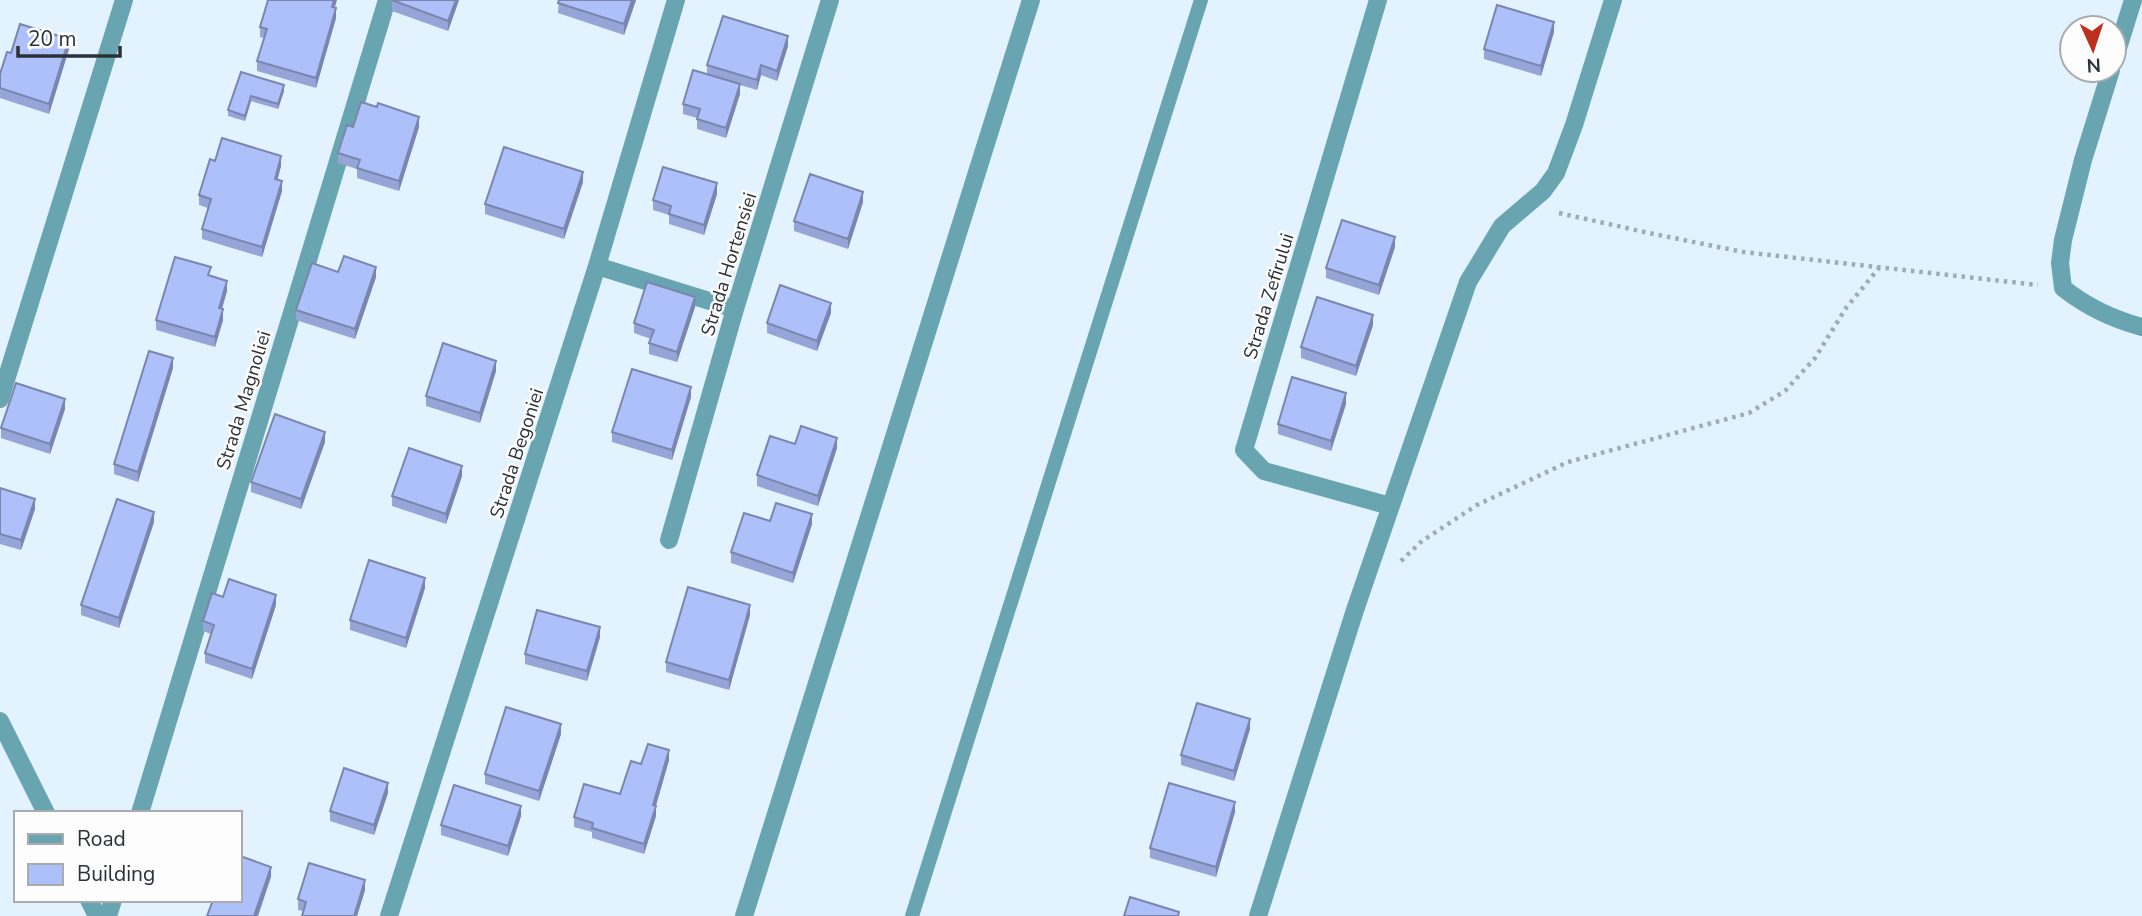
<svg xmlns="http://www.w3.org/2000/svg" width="2142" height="916" font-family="'Nunito Sans',sans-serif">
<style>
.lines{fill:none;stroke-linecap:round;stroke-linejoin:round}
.path{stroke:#9eabb5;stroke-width:4.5;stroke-dasharray:3.5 5;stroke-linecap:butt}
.lane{stroke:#68a5b1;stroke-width:14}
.street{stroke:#68a5b1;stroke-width:18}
.wall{fill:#96a5d7}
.shaded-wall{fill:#7a86af}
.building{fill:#aec0fa;stroke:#7a86af;stroke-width:2}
.labels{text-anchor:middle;stroke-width:5;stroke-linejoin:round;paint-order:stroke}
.street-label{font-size:19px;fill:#2a3238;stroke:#fdfdfd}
</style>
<rect width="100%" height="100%" fill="#e2f2ff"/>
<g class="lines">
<path class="path" d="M1559,213L1649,233L1743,252L2038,285
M1401,561L1422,541L1477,505L1568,462L1749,413L1785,391L1815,358L1846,308L1879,268"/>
<path class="lane" d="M912,916L1201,0"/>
<path class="street" d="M1378,0L1244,450L1264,471L1390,506
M2114,61L2133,0
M2111,70L2083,160L2063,240L2060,263L2063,288C2087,307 2112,319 2142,327
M597,266L735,309
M0,399L124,0
M669,540L735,309L830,0
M0,721L46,813
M140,813L387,0
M89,900L97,916
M108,916L113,900
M389,916L597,266L676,0
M744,916L1031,0
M1258,916L1355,610L1468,282L1502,226L1543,191L1556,173L1574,125L1613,0"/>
</g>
<path class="wall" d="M392,0H459L448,31L392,11Z
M559,0H636L624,35L558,13Z
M334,8L336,18L316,88L257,71V61L264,38L260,37V27Z
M1554,32L1541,76L1484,59V49Z
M788,46L777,81L761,75L757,90L740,85V94L726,138L697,129V118L683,114V104L707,74V65Z
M69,49L49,114L0,98V74L11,53Z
M241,72L284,91L278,109L251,101L245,121L228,116V110Z
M377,107L419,127L399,191L357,178V169L338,163V153L353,127Z
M215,161L281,166L277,180L282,191L262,257L202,239V229L208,208L199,205V195Z
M583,182L564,239L485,214V204Z
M717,194L704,235L669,224V215L653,210V200Z
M863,202L848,249L794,231V221Z
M1395,247L1379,295L1326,278V268Z
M338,272L376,277L355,339L296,320V310Z
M227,291L222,309L223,320L215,347L156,330V320Z
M695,307L677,362L649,354V343L651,339L634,333V323Z
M831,313L817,351L767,333V323Z
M1373,325L1356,376L1301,358V347Z
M173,368L138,482L114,474V464Z
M496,371L480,423L426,406V396Z
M691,397L672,460L612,442V432Z
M1346,404L1331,451L1278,434V424Z
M65,409L50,454L1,438V428Z
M325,442L301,509L251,492V482Z
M795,444L837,448L818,506L757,486V475Z
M462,476L446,524L392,506V496Z
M0,488L35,509L21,550L0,544Z
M770,521L812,524L793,583L731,563V552Z
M154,522L119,628L81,615V605Z
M425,588L406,648L350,630V620Z
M223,597L276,605L252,679L205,663V653L211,634L203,631V621Z
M750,615L729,690L666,672V662Z
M600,637L587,681L525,664V654Z
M1250,729L1234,781L1181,765V755Z
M561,734L539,801L485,784V774Z
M669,760L656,806V816L644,854L592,838V832L574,827V817L620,794L641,764Z
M388,793L374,835L330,821V811Z
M1235,812L1216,877L1150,858V848Z
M521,816L508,856L441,835V825Z
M365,890L357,916H302L303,911L298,910V899Z"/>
<path class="shaded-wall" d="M334,0H337L332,17V7Z
M456,0H459L448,31V21Z
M632,0H636L624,35V24Z
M336,8V18L316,88V78Z
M1554,22V32L1541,76V66Z
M788,36V46L777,81V71Z
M69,39V49L49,114V104Z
M761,65V75L757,90V80Z
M740,84V94L726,138V128Z
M284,85V91L278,109V104Z
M251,96V101L245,121V116Z
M419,117V127L399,191V181Z
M281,156V166L275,189V179Z
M583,172V182L564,239V229Z
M282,181V191L262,257V247Z
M717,183V194L704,235V225Z
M863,192V202L848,249V239Z
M1395,237V247L1379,295V285Z
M376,267V277L355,339V329Z
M227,281V291L219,318V308Z
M695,297V307L677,362V352Z
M831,303V313L817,351V341Z
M223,309V320L215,347V337Z
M1373,315V325L1356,376V366Z
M173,358V368L138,482V472Z
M496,361V371L480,423V413Z
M691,387V397L672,460V450Z
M1346,393V404L1331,451V441Z
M65,399V409L50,454V444Z
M325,432V442L301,509V499Z
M837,438V448L818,506V496Z
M462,466V476L446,524V514Z
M35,499V509L21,550V540Z
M154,512V522L119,628V618Z
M812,514V524L793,583V573Z
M425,578V588L406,648V638Z
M276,595V605L252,679V669Z
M750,605V615L729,690V680Z
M600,627V637L587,681V671Z
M1250,719V729L1234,781V771Z
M561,724V734L539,801V791Z
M669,750V760L653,815V805Z
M388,783V793L374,835V825Z
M1235,802V812L1216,877V867Z
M521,806V816L508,856V846Z
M656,806V816L644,854V844Z
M271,867V877L258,916H254Z
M365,880V890L357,916H354Z"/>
<path class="building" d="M268,0H334L332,7L336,8L316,78L257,61L267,29L260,27Z
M392,0H456L448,21Z
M559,0H632L624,24L558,3Z
M1497,5L1554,22L1541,66L1484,49Z
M723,16L788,36L777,71L761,65L757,80L707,65Z
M20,24L69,39L49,104L0,88V74L7,52L11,53Z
M693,70L740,84L726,128L697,119L700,109L683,104Z
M241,72L284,85L278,104L251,96L245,116L228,110Z
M361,102L377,107L378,103L419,117L399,181L357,168L360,160L338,153L347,125L353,127Z
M222,138L281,156L275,179L282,181L262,247L202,229L211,199L199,195L210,159L215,161Z
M504,147L583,172L564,229L485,204Z
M663,167L717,183L704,225L669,214L671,206L653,200Z
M810,174L863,192L848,239L794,221Z
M1342,220L1395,237L1379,285L1326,268Z
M344,256L376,267L355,329L296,310L312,263L338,272Z
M175,257L211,267L208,275L227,281L219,308L223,309L215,337L156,320Z
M647,282L695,297L677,352L649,343L654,330L634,323Z
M780,285L831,303L817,341L767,323Z
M1317,297L1373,315L1356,366L1301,347Z
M443,343L496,361L480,413L426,396Z
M149,351L173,358L138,472L114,464Z
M632,369L691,387L672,450L612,432Z
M1292,377L1346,393L1331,441L1278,424Z
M16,383L65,399L50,444L1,428Z
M275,414L325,432L301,499L251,482Z
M801,426L837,438L818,496L757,475L770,436L795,444Z
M409,448L462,466L446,514L392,496Z
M0,488L35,499L21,540L0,534Z
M117,499L154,512L119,618L81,605Z
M776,503L812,514L793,573L731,552L744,513L770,521Z
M369,560L425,578L406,638L350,620Z
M229,579L276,595L252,669L205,653L214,625L203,621L212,593L223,597Z
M688,587L750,605L729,680L666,662Z
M537,610L600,627L587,671L525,654Z
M1197,703L1250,719L1234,771L1181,755Z
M506,707L561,724L539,791L485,774Z
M648,744L669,750L653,805L656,806L644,844L592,828L593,823L574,817L584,784L620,794L631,761L641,764Z
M344,768L388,783L374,825L330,811Z
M1169,783L1235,802L1216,867L1150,848Z
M454,785L521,806L508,846L441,825Z
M240,856L271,867L254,916H207L213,900H240Z
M309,863L365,880L354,916H302L306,902L298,899Z
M1130,897L1179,912L1178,916H1124Z"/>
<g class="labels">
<g class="street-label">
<text transform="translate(728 264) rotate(-73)" y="7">Strada Hortensiei</text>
<text transform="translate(1268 296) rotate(-73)" y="7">Strada Zefirului</text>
<text transform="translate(243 400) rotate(-73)" y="7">Strada Magnoliei</text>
<text transform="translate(516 453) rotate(-72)" y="7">Strada Begoniei</text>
</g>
</g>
<rect x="14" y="811" width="228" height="91" fill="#fdfdfd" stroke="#a9acae" stroke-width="2"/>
<rect x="28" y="834" width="35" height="10" fill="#68a5b1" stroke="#a9acae" stroke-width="2"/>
<text x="77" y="846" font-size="21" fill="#2a3238">Road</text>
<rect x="28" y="864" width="35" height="21" fill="#aec0fa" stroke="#a9acae" stroke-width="2"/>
<text x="77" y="881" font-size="21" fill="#2a3238">Building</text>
<g transform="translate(2093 49) rotate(177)"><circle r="33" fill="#fdfdfd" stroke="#a9acae" stroke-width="2"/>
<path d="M0-5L12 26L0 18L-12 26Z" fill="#bd311c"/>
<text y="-10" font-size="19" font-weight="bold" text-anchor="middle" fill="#2a3238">N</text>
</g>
<path d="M18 46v10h102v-10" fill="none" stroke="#2a3238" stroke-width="3.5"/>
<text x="28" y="46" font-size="21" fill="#2a3238" stroke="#fdfdfd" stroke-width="5" paint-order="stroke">20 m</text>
</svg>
